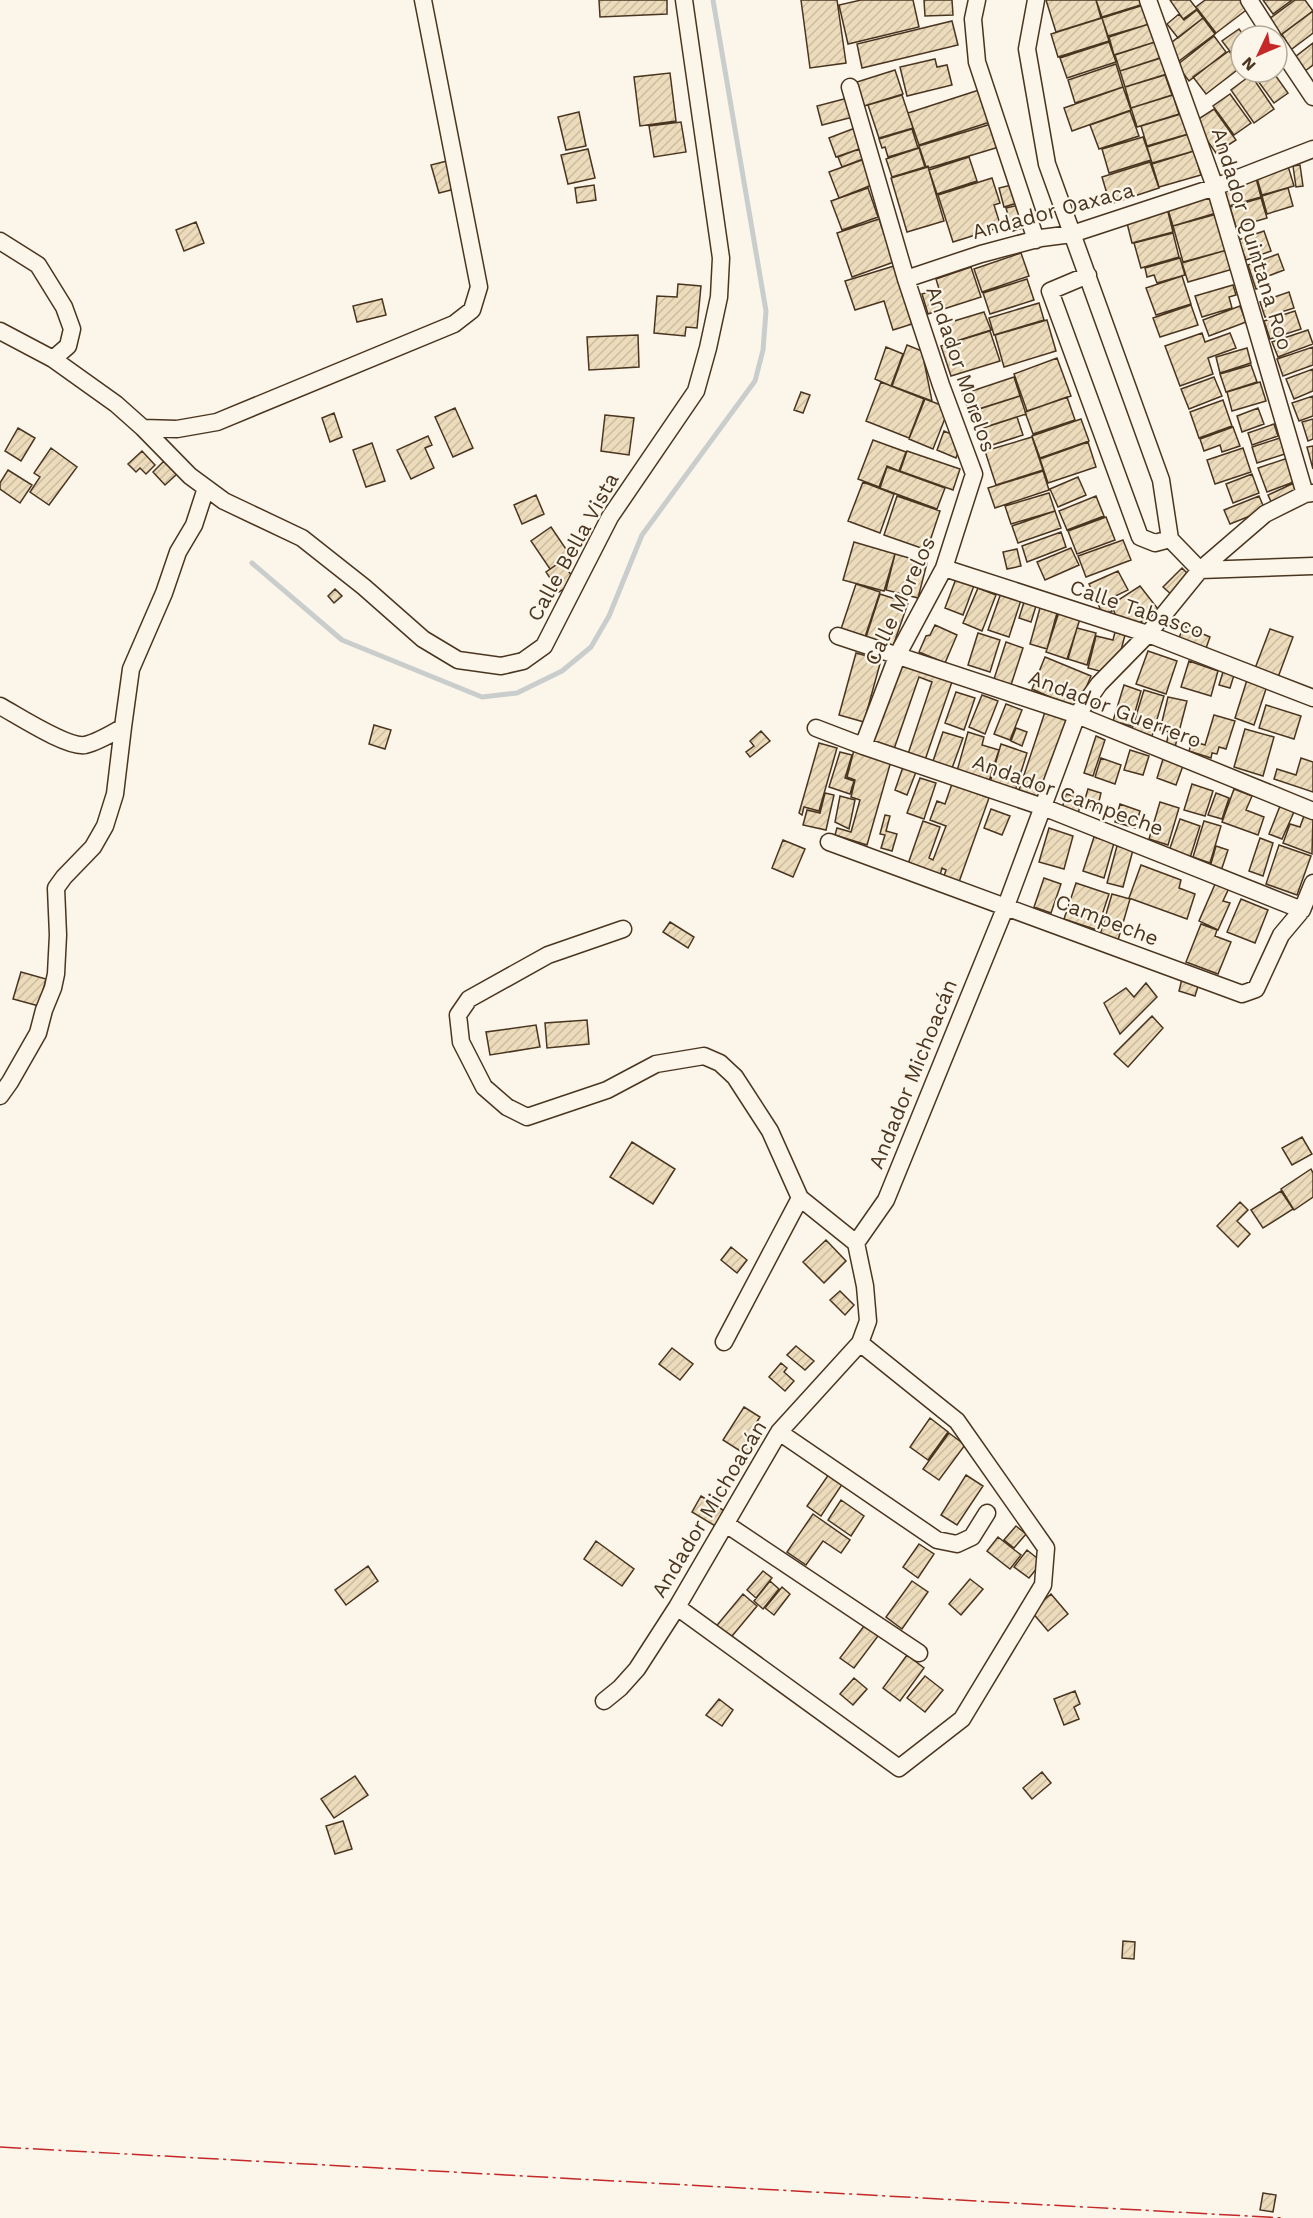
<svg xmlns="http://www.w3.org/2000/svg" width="1313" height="2218" font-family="'Work Sans',sans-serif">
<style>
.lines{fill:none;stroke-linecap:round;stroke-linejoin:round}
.stream{stroke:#c9cecd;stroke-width:5}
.building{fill:url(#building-hatch);stroke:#4a3520;stroke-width:1.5}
.street-casing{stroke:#4a3520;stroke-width:19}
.street{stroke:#fbf6e9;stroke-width:16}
.power{stroke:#c62828;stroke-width:1.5;stroke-dasharray:21 4.5 3 4.5;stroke-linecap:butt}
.labels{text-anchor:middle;stroke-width:4.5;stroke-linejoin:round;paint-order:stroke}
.street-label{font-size:21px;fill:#4a3520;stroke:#fbf6e9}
</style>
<defs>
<pattern id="building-hatch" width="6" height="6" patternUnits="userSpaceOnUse" patternTransform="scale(1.5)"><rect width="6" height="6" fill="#ecdcbc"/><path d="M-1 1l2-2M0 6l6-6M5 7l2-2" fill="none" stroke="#ccbda1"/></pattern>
</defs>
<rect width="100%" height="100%" fill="#fbf6e9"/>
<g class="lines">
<path class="stream" d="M252,563L342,640L482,697L517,693L562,671L591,647L609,616L642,535L755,381L763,350L766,311L713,0"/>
</g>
<path class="building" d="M599,0H667V14L600,17Z
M801,0H837L846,63L810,68Z
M861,0H913L919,27L848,44L839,5Z
M924,0H952L953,15L925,16Z
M1046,0H1096L1101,18L1056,32Z
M1096,0H1146L1147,3L1102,17Z
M1170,0H1190L1197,9L1183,19Z
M1205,0H1242L1249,8L1216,33L1196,7Z
M1263,0H1292L1273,14Z
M1295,0H1305L1313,11L1281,35L1269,19Z
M1147,4L1153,23L1108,36L1102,18Z
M1197,10L1203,18L1178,38L1167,24L1179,14L1184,20Z
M1313,11V33L1288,52L1282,44L1286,41L1282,34Z
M1102,18L1109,41L1058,57L1051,34Z
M1203,18L1215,34L1179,61L1167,46Z
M952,21L958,45L862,68L857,44Z
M1152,23L1158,41L1114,55L1109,37Z
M1239,29L1244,36H1241V66L1222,41Z
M1214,36L1226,52L1189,81L1177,65Z
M1158,41L1163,57L1120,71L1115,55Z
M1109,42L1116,62L1067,78L1060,58Z
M1313,43V65L1305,71L1295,57Z
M1229,51L1241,67L1206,94L1193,77Z
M1164,57L1170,73L1125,87L1120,71Z
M935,59L937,67L947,65L952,85L907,96L900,67Z
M1116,64L1123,87L1075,103L1068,80Z
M895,70L903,94L864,106L857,82Z
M1255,72H1273L1288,93L1274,103L1253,74Z
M670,73L676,121L640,126L634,77Z
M1165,75L1172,95L1131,108L1125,87Z
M1251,75L1274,109L1254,123L1231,90Z
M1123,87L1131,110L1072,131L1064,108Z
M979,90L990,122L919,145L908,113Z
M1230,94L1251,123L1234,135L1213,106Z
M902,95L913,128L879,138L868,105Z
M1173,95L1179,114L1137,127L1131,108Z
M848,98L853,117L822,125L817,106Z
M1214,109L1236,140L1216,153L1194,122Z
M1130,111L1139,136L1099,149L1090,125Z
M579,112L586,146L566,150L558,117Z
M1181,114L1188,134L1147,146L1141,126Z
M681,122L686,152L654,157L649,126Z
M991,124L999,147L929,168L928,166L926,167L919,146Z
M855,128L862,148L836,157L829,138Z
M912,129L918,148L888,157L885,147L882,148L879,139Z
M1189,134L1194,151L1152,163L1147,147Z
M1143,137L1151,160L1109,173L1102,149Z
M919,148L925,167L892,177L886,159Z
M588,149L595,178L568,184L561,155Z
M859,149L863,159L842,167L838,157Z
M1194,151L1201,175L1159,187L1152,164Z
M969,157L977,181L937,194L929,170Z
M451,160L459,188L439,193L431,165Z
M862,160L872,185L839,198L829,172Z
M1150,162L1159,188L1110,204L1102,177Z
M1300,165L1303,186L1296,187L1293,166Z
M1288,166L1294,186L1262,195L1256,175Z
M928,167L944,221L907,232L891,178Z
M992,178L1000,203L994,205L1001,227L953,242L938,195Z
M1256,178L1261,197L1229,206L1224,187Z
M1016,184L1021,202L1004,207L999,188Z
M594,185L596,200L577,203L575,188Z
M868,188L878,217L842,230L831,201Z
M1288,188L1293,206L1267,214L1262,196Z
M1209,191L1216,213L1173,226L1166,203Z
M1261,198L1267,218L1236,227L1230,207Z
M1019,205L1026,227L1013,231L1006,208Z
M1167,208L1173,232L1132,243L1126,219Z
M1217,214L1227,250L1183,262L1173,226Z
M879,219L894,262L852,277L837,233Z
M196,222L204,243L184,251L176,230Z
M1264,231L1271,251L1246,260L1238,240Z
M1173,233L1179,257L1141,268L1134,243Z
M1227,250L1233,269L1188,282L1182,263Z
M1021,253L1029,276L982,292L974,269Z
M1278,254L1284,270L1263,278L1266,286L1256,289L1248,265Z
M1180,258L1185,275L1157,283L1154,275L1147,277L1145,268Z
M894,266L912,324L893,330L884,301L855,310L845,281Z
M971,267L981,297L928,314L922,294L939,289L936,279Z
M1182,276L1191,304L1156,315L1146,288Z
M1027,279L1034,300L990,314L983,293Z
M678,284L701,286L697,328L686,327L685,336L654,333L657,296L677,297Z
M1233,285L1236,295L1229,297L1232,308L1202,317L1195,296Z
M1289,292L1294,308L1265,317L1260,302Z
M382,299L386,315L357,322L353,306Z
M1039,303L1044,320L994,335L989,318Z
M1191,305L1198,325L1160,337L1153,318Z
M1240,306L1246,322L1209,336L1203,320Z
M1295,311L1301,329L1270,339L1264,321Z
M984,312L991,330L950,343L944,324Z
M1047,320L1056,351L1004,367L995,335Z
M1308,330L1313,344L1278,357L1272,342Z
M990,331L1000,361L951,376L941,346Z
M1202,333L1205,342L1230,333L1236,348L1208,358L1213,374L1180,386L1165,346Z
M638,335L639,367L589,370L587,337Z
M907,345L922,351L932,401L892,386Z
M886,347L903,354L891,386L875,379Z
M1313,347V365L1283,376L1277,359Z
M1247,348L1251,363L1220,373L1216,357Z
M1057,358L1071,396L1027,411L1014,374Z
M1251,365L1257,382L1226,392L1220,374Z
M1313,369V391L1294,399L1286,379Z
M1014,377L1020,396L969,412L963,394Z
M1214,377L1222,396L1189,409L1181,389Z
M881,382L924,399L909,438L866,421Z
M1260,382L1266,401L1232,411L1227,392Z
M801,392L810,395L803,413L794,410Z
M1020,396L1026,414L976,430L970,412Z
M1313,396V416L1299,421L1292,403Z
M1067,397L1075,420L1033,434L1025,412Z
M925,399L949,408L933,449L909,439Z
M1223,400L1232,426L1199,438L1190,412Z
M455,408L473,448L453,457L435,417Z
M1258,408L1264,424L1242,432L1237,416Z
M334,413L342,437L330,442L322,418Z
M605,415L634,418L629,455L601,451Z
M1017,417L1023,435L983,448L977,430Z
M1081,419L1089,441L1040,458L1032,436Z
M1313,419V439L1308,441L1302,422Z
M1274,424L1278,436L1252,445L1248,433Z
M1233,427L1240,446L1222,452L1220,445L1204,451L1200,439Z
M18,428L35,438L21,461L5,451Z
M944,431L951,434L959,450L956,458L937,450Z
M428,436L432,445L425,448L434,468L411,479L397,450Z
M1032,437L1043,470L996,485L985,451Z
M1283,437L1288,453L1257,463L1252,447Z
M873,440L906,452L899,471L887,466L879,487L858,479Z
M1088,442L1096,467L1048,483L1040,459Z
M372,443L385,481L366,487L353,450Z
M1313,446V469L1307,447Z
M51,448L77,467L49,505L30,492L40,477L34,473Z
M1243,448L1251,472L1215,484L1207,460Z
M142,451L155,465L146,474L140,468L136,472L128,464Z
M907,451L960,469L953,490L900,471Z
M1291,457L1299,480L1267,492L1258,468Z
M164,461L177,474L165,485L153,472Z
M887,467L945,488L937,509L880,488Z
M8,470L32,485L20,503L0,489V483Z
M1043,471L1049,490L995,508L988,488Z
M1252,474L1259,493L1233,503L1226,484Z
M1078,477L1086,495L1058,507L1050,489Z
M863,482L894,494L880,533L848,521Z
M1294,483L1299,495L1273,506L1268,495Z
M1049,493L1055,511L1011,524L1005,506Z
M536,495L544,514L522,524L514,505Z
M897,496L940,511L927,550L884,535Z
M1096,496L1104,516L1067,530L1059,511Z
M1259,496L1265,510L1230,524L1224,510Z
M1055,511L1061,528L1018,543L1012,526Z
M1106,517L1115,540L1077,554L1068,531Z
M551,527L570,555L550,569L531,541Z
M1061,532L1066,547L1027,562L1022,546Z
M1123,540L1131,560L1086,577L1078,556Z
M854,542L895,554L884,591L843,580Z
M1071,548L1079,565L1045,580L1037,562Z
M1017,549L1021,566L1007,569L1003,552Z
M895,554L927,563L918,598L886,590Z
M562,561L575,581L559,592L546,572Z
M1182,568L1191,577L1173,596L1163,587Z
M1118,571L1128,590L1107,600L1112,611L1103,615L1089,584Z
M957,576L975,583L963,615L945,608Z
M856,584L880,592L865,637L841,629Z
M1140,586L1158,609L1138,624L1116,618L1112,604Z
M978,588L996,595L982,631L963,623Z
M335,589L342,596L334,603L328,596Z
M1001,593L1021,600L1009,637L988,630Z
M880,594L908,603L893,646L866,637Z
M1024,602L1036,606L1031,622L1019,618Z
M1040,608L1057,613L1047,649L1030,644Z
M1059,612L1080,619L1067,659L1046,652Z
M935,625L957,635L945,663L919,652L926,636L930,635Z
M1184,626L1210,637L1205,651L1178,640Z
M1077,628L1096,633L1087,665L1068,659Z
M1270,629L1293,637L1277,680L1254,671Z
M1115,632L1125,635L1120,654L1103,672L1088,668L1096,636L1113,640Z
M978,633L1000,640L990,672L968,665Z
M1006,642L1023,648L1011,685L994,679Z
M1148,651L1177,661L1166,694L1136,684Z
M856,653L881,660L864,722L839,715Z
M1045,657L1091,676L1077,709L1032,689Z
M900,661L953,679L925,760L908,754L932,682L919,677L894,749L872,741Z
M1189,661L1218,671L1211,696L1181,687Z
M1223,672L1234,675L1230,688L1219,685Z
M1247,680L1267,686L1254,725L1235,718Z
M1124,685L1141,691L1131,726L1113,721Z
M1144,690L1164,696L1152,736L1132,729Z
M956,692L975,698L964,730L945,723Z
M982,695L998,701L985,734L969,727Z
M1168,697L1187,701L1175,747L1166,745L1169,732L1160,730Z
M1006,704L1022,710L1010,740L994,734Z
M1266,705L1301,716L1294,739L1259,728Z
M1045,712L1067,718L1037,799L1018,793Z
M1214,715L1235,721L1226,749L1219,747L1217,754L1212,753L1211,758L1189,751L1192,741L1205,745Z
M374,725L391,730L385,749L369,744Z
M1016,728L1027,732L1022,746L1011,741Z
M1245,729L1274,737L1263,776L1234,767Z
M761,731L770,741L750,757L746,752L754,746L750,741Z
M943,732L963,738L951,771L932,764Z
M968,732L984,737L982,745L999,750L989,781L957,771Z
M1096,736L1105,740L1093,776L1084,773Z
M819,743L837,748L819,811L804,807L802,815L799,813Z
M1001,744L1027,753L1014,794L989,786Z
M854,750L891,761L867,845L835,835L837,828L851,832L860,800L851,797L855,780L847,777Z
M1130,750L1149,756L1143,775L1124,770Z
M840,752L852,755L845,778L854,781L850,794L829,787Z
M1164,756L1184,763L1176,785L1157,778Z
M1101,758L1121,765L1115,784L1095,777Z
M1301,758L1313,762V792L1274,779L1277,769L1296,775Z
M903,767L916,772L907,795L895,790Z
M920,778L936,783L924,819L907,813Z
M952,784L989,798L959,882L944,876L946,870L942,868L940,875L908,864L923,821L940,827L929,858L933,860L946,826L930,820L937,801L945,804Z
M1192,784L1213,791L1205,816L1184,810Z
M1088,789L1101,793L1097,809L1081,804L1078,813L1062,809L1066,794L1085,799Z
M1234,789L1252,796L1246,810L1264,817L1258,835L1222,822Z
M825,793L834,795L826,830L803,825L807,810L820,813Z
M1216,793L1229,798L1222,819L1208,815Z
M840,796L855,800L849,829L835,822Z
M1160,802L1179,808L1168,845L1149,839Z
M1120,804L1140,811L1135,828L1115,822Z
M1280,806L1294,812L1282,839L1269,834Z
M991,809L1010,816L1002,835L984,828Z
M1305,813L1313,816L1312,854L1283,843L1290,824L1300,827Z
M885,815L890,816L886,831L897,834L892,851L881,848L885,835L880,834Z
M1180,819L1200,826L1190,858L1169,851Z
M1204,821L1221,826L1210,863L1193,857Z
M1049,828L1073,836L1064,869L1039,862Z
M1094,837L1114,843L1104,878L1083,871Z
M1260,838L1273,843L1263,876L1249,871Z
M783,840L805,849L793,877L772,868Z
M1279,845L1311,856L1297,895L1266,884Z
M1117,846L1133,850L1123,887L1107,883Z
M1216,846L1228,850L1221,871L1210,867Z
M1141,865L1181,880L1179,888L1195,894L1187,919L1129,898Z
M1044,878L1061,884L1051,913L1034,907Z
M1216,882L1229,888L1223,901L1230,903L1218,930L1199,921Z
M1076,883L1109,894L1097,930L1064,919Z
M1112,894L1130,899L1118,940L1100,935Z
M1241,899L1268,910L1255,943L1227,932Z
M670,922L694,937L688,948L663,932Z
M1201,924L1217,930L1215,936L1231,942L1218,974L1186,962Z
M21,972L46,979L39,1006L13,999Z
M1183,975L1200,980L1195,996L1179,991Z
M1146,983L1157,997L1120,1034L1104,1003L1126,988L1134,997Z
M1152,1016L1163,1028L1128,1067L1114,1054Z
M587,1020L589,1044L547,1048L545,1023Z
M536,1025L540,1047L490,1055L486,1032Z
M1302,1137L1312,1154L1292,1165L1282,1148Z
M632,1142L675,1169L653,1204L610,1177Z
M1311,1169L1313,1173V1197L1294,1210L1281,1189Z
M1281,1191L1293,1209L1263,1228L1251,1210Z
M1240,1202L1248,1210L1237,1221L1250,1234L1238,1247L1217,1226Z
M826,1240L846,1261L824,1283L803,1262Z
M731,1247L747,1260L737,1273L721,1260Z
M840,1291L854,1305L845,1315L830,1300Z
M796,1346L814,1361L805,1370L787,1355Z
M672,1348L693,1364L680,1380L659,1364Z
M781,1363L787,1368L784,1372L794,1381L785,1391L769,1377Z
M744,1407L760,1417L753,1428L762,1433L748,1456L723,1440Z
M930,1418L948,1432L928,1460L910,1447Z
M949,1433L965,1445L939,1480L923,1469Z
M829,1474L843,1483L821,1516L807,1506Z
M966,1475L983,1486L957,1525L941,1515Z
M701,1496L726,1512L717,1527L692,1512Z
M841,1500L864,1516L851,1536L828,1520Z
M813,1514L850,1540L841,1553L823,1541L806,1565L787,1552Z
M1016,1526L1026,1534L1014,1548L1004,1540Z
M998,1537L1021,1555L1010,1569L987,1551Z
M596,1541L634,1569L622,1586L584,1559Z
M919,1544L934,1554L918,1578L903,1567Z
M1027,1550L1042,1562L1029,1578L1014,1567Z
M368,1566L378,1581L346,1605L335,1590Z
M763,1571L772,1578L756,1598L747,1590Z
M970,1579L983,1589L961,1615L949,1604Z
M770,1581L779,1589L763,1609L754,1601Z
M912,1581L928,1592L902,1629L886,1617Z
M782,1587L790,1594L774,1615L765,1608Z
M743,1594L757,1606L728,1641L714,1629Z
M1051,1594L1068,1614L1048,1631L1031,1611Z
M867,1622L881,1632L854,1668L840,1658Z
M907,1655L924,1668L900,1701L883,1688Z
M925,1676L943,1690L925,1712L907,1698Z
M854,1678L867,1689L853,1705L840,1694Z
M1075,1691L1080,1704L1074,1707L1079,1719L1064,1725L1054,1699Z
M719,1699L733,1710L722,1726L706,1715Z
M1042,1772L1051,1783L1032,1799L1023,1788Z
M355,1776L368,1795L334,1818L321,1799Z
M343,1821L352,1849L335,1854L326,1826Z
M1123,1941L1135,1942L1134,1959L1122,1958Z
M1263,2193L1276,2195L1273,2212L1260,2210Z"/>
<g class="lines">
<defs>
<path id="street" d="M977,0L973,19L977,62L1036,240
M1036,0L1027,49L1047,164L1161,480L1170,539L1200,570L1313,566
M1148,0L1215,187L1305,494
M1249,0L1272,36
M1277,43L1313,97
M850,87L906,279L941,385L974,474L944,568L898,654L863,746
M0,241L38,265L64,307L72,329L68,346L53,359
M1088,275L1050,291L1140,537L1155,543L1170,539
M906,279L981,254L1041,238L1072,234L1215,187L1313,149
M0,331L53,359L116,404L143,428L190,476L224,501L302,538L364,587L423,639L458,660L501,666L523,661L544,646L610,517L696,391L708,348L719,297L721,258L684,0
M143,428L177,429L217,422L454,324L472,310L479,287L423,0
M944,568L1148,634L1313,698
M838,636L1077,715L1313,811
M0,706C17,715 67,748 85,745C98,742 111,734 123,727L131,669L164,593L178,552L194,525L206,488
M816,728L863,746L1043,807L1302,910
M829,842L1242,994L1256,989L1281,935L1302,910L1313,883
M623,929L548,955L469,999L458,1015L461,1042L484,1087L507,1107L527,1117L607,1090L656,1064L704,1056L720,1063L735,1077L770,1131L800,1198L856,1243
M0,1096L10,1082L38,1033L44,1010L53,988L56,974L58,935L56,888L64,877L93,847L105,826L115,794L123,727
M724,1342L800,1198
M779,1432L937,1540L957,1544L972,1537L987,1513
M726,1524L919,1653
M677,1607L899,1768L962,1719L1043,1585L1046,1548L957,1421L860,1343
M604,1701L620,1688L637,1669L677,1607L779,1432L860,1343L868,1321L865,1286L856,1243L886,1200L1006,906L1077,715L1099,684L1148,634L1200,570L1265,514L1305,494L1313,493"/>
</defs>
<use href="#street" class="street-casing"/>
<use href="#street" class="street"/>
<path class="power" d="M0,2147L1284,2218"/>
</g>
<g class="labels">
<g class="street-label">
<text transform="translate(1053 211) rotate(-15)" y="7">Andador Oaxaca</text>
<text transform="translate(1252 239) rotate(73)" y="7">Andador Quintana Roo</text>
<text transform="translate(961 369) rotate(71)" y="7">Andador Morelos</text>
<text transform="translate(573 547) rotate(-61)" y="7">Calle Bella Vista</text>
<text transform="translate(900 601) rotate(-65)" y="7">Calle Morelos</text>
<text transform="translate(1137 609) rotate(19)" y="7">Calle Tabasco</text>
<text transform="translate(1115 709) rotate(21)" y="7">Andador Guerrero</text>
<text transform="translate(1068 795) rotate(20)" y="7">Andador Campeche</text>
<text transform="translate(1107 920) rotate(21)" y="7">Campeche</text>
<text transform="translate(913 1074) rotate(-68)" y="7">Andador Michoacán</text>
<text transform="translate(709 1509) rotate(-59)" y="7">Andador Michoacán</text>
</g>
</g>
<g transform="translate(1259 54) rotate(226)"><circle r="28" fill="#fbf6e9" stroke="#b4a999" stroke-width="1.5"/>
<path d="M0-4.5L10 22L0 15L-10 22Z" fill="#c62828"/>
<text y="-9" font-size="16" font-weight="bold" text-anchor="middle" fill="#4a3520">N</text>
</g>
</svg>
